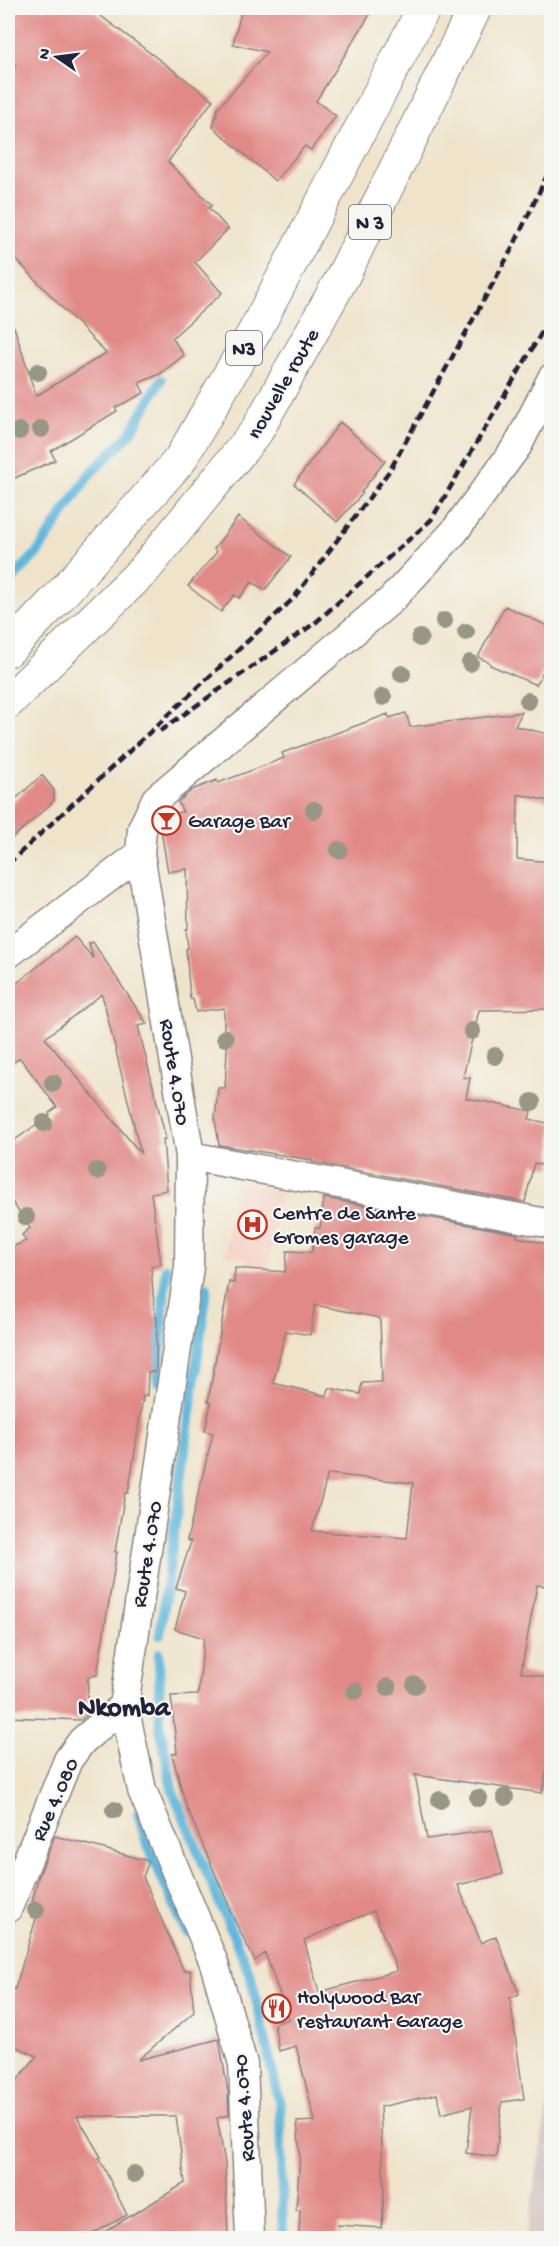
<svg xmlns="http://www.w3.org/2000/svg" width="559" height="2246" font-family="'Gochi Hand',sans-serif">
<style>
.built{fill:#f5d2c2}
.industrial{fill:#d1bfbd}
.lines{fill:none;stroke-linecap:round;stroke-linejoin:round}
.stream{stroke:#5fb7dc;stroke-width:10}
.building{fill:#e18986;fill-rule:evenodd}
.street-casing{stroke:#888382;stroke-width:31}
.highway-casing{stroke:#888382;stroke-width:35}
.street{stroke:#fff;stroke-width:28}
.highway{stroke:#fff;stroke-width:33}
.rail{stroke:#22223b;stroke-width:4.5;stroke-dasharray:9 4.5;stroke-linecap:butt}
.tree{fill:#989685}
.labels{text-anchor:middle;stroke-width:4.5;stroke-linejoin:round;paint-order:stroke}
.shield{fill:#f6f6f2;stroke:#626272;stroke-width:1.5}
.shield-label{font-size:20px;font-weight:bold;fill:#22223b}
.street-label{font-size:21px;fill:#22223b;stroke:#f6f6f2}
.poi-label{font-size:21px;fill:#22223b;stroke:#f6f6f2;text-anchor:start}
.district-label{font-size:27px;font-weight:bold;fill:#22223b;stroke:#f6f6f2}
</style>
<rect width="100%" height="100%" fill="#f6f6f2"/>
<filter id="ink" filterUnits="userSpaceOnUse"><feTurbulence type="fractalNoise" baseFrequency=".0167" numOctaves="2"/><feDisplacementMap in="SourceGraphic" scale="12" xChannelSelector="R" yChannelSelector="G"/><feConvolveMatrix kernelMatrix="1 2 1 2 8 2 1 2 1" color-interpolation-filters="sRGB"/></filter>
<filter id="wash" filterUnits="userSpaceOnUse"><feTurbulence type="fractalNoise" baseFrequency=".008" numOctaves="4" result="noise"/><feDisplacementMap in="SourceGraphic" scale="24" xChannelSelector="R" yChannelSelector="G"/><feGaussianBlur stdDeviation="1.35" result="paint"/><feColorMatrix in="noise" values="0 0 0 0 0 0 0 0 0 0 0 0 0 0 0 0 0 1.4 0 .05"/><feComposite in="paint" operator="in"/></filter>
<g filter="url(#wash)">
<rect width="100%" height="100%" fill="#efe4ca"/>
<path class="built" d="M235,1184L280,1191L268,1266L247,1265V1258L225,1255Z"/>
<path class="industrial" d="M551,2083V2238H526Z"/>
<g class="lines">
<path class="stream" d="M8,584L37,553L89,475L130,434L161,380
M158,1381L166,1268
M160,1635L207,1287
M159,1653L160,1726L172,1789L251,1977L280,2105L283,2238
M138,1813L146,1841L186,1932"/>
</g>
<g id="blocks">
<path class="building" d="M8,8H90L213,100L168,162L212,205L209,208L228,229L195,262L222,293L172,338L184,355L160,374L139,383L144,393L115,408L117,411L51,451L55,460L8,481V328L14,327L36,396L106,353L8,251V76L16,66L8,58Z
M242,8H374L316,101L336,116L311,150L305,146L275,181L213,127L218,108L267,52L233,44Z
M340,422L385,461L361,492L363,493L337,522L294,484Z
M238,517L291,557L265,590L252,582L239,598L234,595L221,612L188,586L217,552L214,549Z
M505,606L552,628V654L536,685L490,665V663L478,657Z
M522,712L515,726L552,735V802L518,794L517,859L552,862V1009L479,1010L463,1077L470,1078L466,1098L531,1111L529,1119L552,1124V1168L534,1163L525,1202L312,1162V1160L219,1145L215,1119L218,1088H225L228,1030H224V1008L196,1012L193,999H190L186,949L188,948L186,929H188L187,869L168,872L161,830L167,814L183,812L178,802L192,790L217,780L218,783L284,758L282,753L388,714L389,718L406,713L410,727Z
M42,775L54,790V801L8,842V806Z
M75,937L93,958L89,943L93,942L147,1024L138,1026L166,1139H163L167,1190L151,1193L161,1264L151,1267L155,1317H157L156,1372H148L147,1396H143L133,1464L128,1493H125L115,1552H117L97,1675L88,1677L87,1715L81,1720L8,1717V1249L26,1241L22,1235L30,1228L8,1196V1145L50,1115L49,1113L57,1107L20,1058L8,1066V990ZM102,994L141,1154L45,1038Z
M324,1198L518,1234L517,1237L552,1245V1587L537,1585L521,1672L552,1679V1744L542,1793L415,1775L427,1839L492,1830L503,1874L458,1885L481,1943L496,1936L519,1994L510,1998L524,2099L502,2102L496,2157L466,2153L472,2106L441,2114L437,2094L380,2107L384,2189L382,2228L338,2225L337,2235L299,2233L300,2210H296L300,2156L297,2122L315,2121L296,2046L279,2051L274,2024L289,2019L265,1953L255,1961L229,1909L230,1908L186,1806L172,1754L177,1753L171,1696L198,1695L204,1638L175,1629L185,1591L176,1588L191,1542L187,1540L213,1433L205,1431L211,1403L208,1402L229,1282L234,1283L235,1268L285,1272L287,1251L312,1252L315,1228H320ZM315,1305L380,1318L382,1382L362,1383L360,1394L329,1388L327,1396L273,1383L286,1331L310,1335ZM328,1474L413,1483L407,1538L312,1531ZM374,1911L397,1971L319,1992L304,1940Z
M55,1836L149,1861L143,1877L184,1971L190,1970L194,2012L138,2060L219,2039L228,2092L229,2115L217,2118L225,2163L228,2237L94,2238L185,2183L176,2116H77L101,2157L99,2158L127,2215L85,2238H8V2091L37,2056L8,2043V1986L15,1989L38,1912L30,1910L39,1875Z"/>
</g>
</g>
<g filter="url(#ink)">
<use href="#blocks" fill-opacity="0" stroke="#888382" stroke-width="1.5"/>
<g class="lines">
<defs>
<path id="street" d="M8,954L140,854
M190,1156L552,1224
M8,1908L68,1760L82,1741L124,1706
M250,2238L243,2064L214,1963L142,1790L124,1706L189,1267L190,1156L140,854L142,829L156,799L391,600L454,532L518,445L552,378"/>
<path id="highway" d="M8,650L58,598L180,460L256,329L424,8
M8,702L144,570L256,432L343,276L475,8"/>
</defs>
<use href="#street" class="street-casing"/>
<use href="#highway" class="highway-casing"/>
<use href="#street" class="street"/>
<use href="#highway" class="highway"/>
<path class="rail" d="M160,731L315,623L431,520L552,315
M8,864L293,599L390,470L513,247L552,165"/>
</g>
<g class="tree">
<circle cx="38" cy="372" r="9"/>
<circle cx="41" cy="429" r="9"/>
<circle cx="19" cy="431" r="9"/>
<circle cx="444" cy="621" r="9"/>
<circle cx="466" cy="632" r="9"/>
<circle cx="420" cy="638" r="9"/>
<circle cx="470" cy="663" r="9"/>
<circle cx="402" cy="674" r="9"/>
<circle cx="383" cy="697" r="9"/>
<circle cx="528" cy="701" r="9"/>
<circle cx="314" cy="810" r="9"/>
<circle cx="339" cy="850" r="9"/>
<circle cx="472" cy="1031" r="9"/>
<circle cx="225" cy="1038" r="9"/>
<circle cx="495" cy="1056" r="9"/>
<circle cx="53" cy="1083" r="9"/>
<circle cx="532" cy="1102" r="9"/>
<circle cx="44" cy="1123" r="9"/>
<circle cx="97" cy="1171" r="9"/>
<circle cx="26" cy="1217" r="9"/>
<circle cx="415" cy="1685" r="9"/>
<circle cx="388" cy="1687" r="9"/>
<circle cx="355" cy="1691" r="9"/>
<circle cx="505" cy="1797" r="9"/>
<circle cx="478" cy="1798" r="9"/>
<circle cx="440" cy="1800" r="9"/>
<circle cx="114" cy="1810" r="9"/>
<circle cx="36" cy="1910" r="9"/>
<circle cx="134" cy="2174" r="9"/>
</g>
</g>
<defs>
<symbol id="bar-ring" viewBox="-11 -11 22 22"><circle r="9.5" fill="#f6f6f2" stroke="#c8321e" stroke-width="1.5"/><path d="M-6-5H6L.8 .8V4.5H3.5V6h-7V4.5H-.8V.8Z" fill="#c8321e"/></symbol>
<symbol id="hospital-ring" viewBox="-11 -11 22 22"><circle r="9.5" fill="#f6f6f2" stroke="#c8321e" stroke-width="1.5"/><path d="M-5-5h3v3.5h4V-5h3V5h-3V1.5h-4V5h-3Z" fill="#c8321e"/></symbol>
<symbol id="restaurant-ring" viewBox="-11 -11 22 22"><circle r="9.5" fill="#f6f6f2" stroke="#c8321e" stroke-width="1.5"/><path d="M-5-6h1v4h1v-4h1v4h1v-4h1v5L-1.5 .5V6h-2V.5L-5-1ZM5-6V6H3V1.5H1.5Q1.5-4 5-6Z" fill="#c8321e"/></symbol>
</defs>
<g fill-rule="evenodd">
<use href="#bar-ring" x="150" y="804" width="33" height="33"/>
<use href="#hospital-ring" x="236" y="1208" width="33" height="33"/>
<use href="#restaurant-ring" x="260" y="1992" width="33" height="33"/>
</g>
<g class="labels">
<g class="shield">
<rect x="349" y="205" width="42" height="34" rx="4.5"/>
<rect x="226" y="331" width="36" height="34" rx="4.5"/>
</g>
<g class="shield-label">
<text x="370" y="229">N 3</text>
<text x="244" y="355">N3</text>
</g>
<g class="street-label">
<text transform="translate(282 383) rotate(-60)" y="7">nouvelle route</text>
<text transform="translate(176 1072) rotate(81)" y="7">Route 4.070</text>
<text transform="translate(146 1554) rotate(-81)" y="7">Route 4.070</text>
<text transform="translate(54 1799) rotate(-66)" y="7">Rue 4.080</text>
<text transform="translate(243 2108) rotate(-94)" y="7">Route 4.070</text>
</g>
<g class="poi-label">
<text x="188" y="827">Garage Bar</text>
<text x="273" y="1219">Centre de Sante<tspan x="273" dy="24">Gromes garage</tspan></text>
<text x="297" y="2003">Holywood Bar<tspan x="297" dy="24">restaurant Garage</tspan></text>
</g>
<g class="district-label">
<text x="124" y="1715">Nkomba</text>
</g>
</g>
<rect width="559" height="2246" fill="none" stroke="#f6f6f2" stroke-width="30"/>
<g transform="translate(57 57) rotate(284)" stroke="#f6f6f2" stroke-width="4.5" paint-order="stroke">
<path d="M0-4.5L10 22L0 15L-10 22Z" fill="#22223b"/>
<text y="-9" font-size="16" font-weight="bold" text-anchor="middle" fill="#22223b">N</text>
</g>
</svg>
